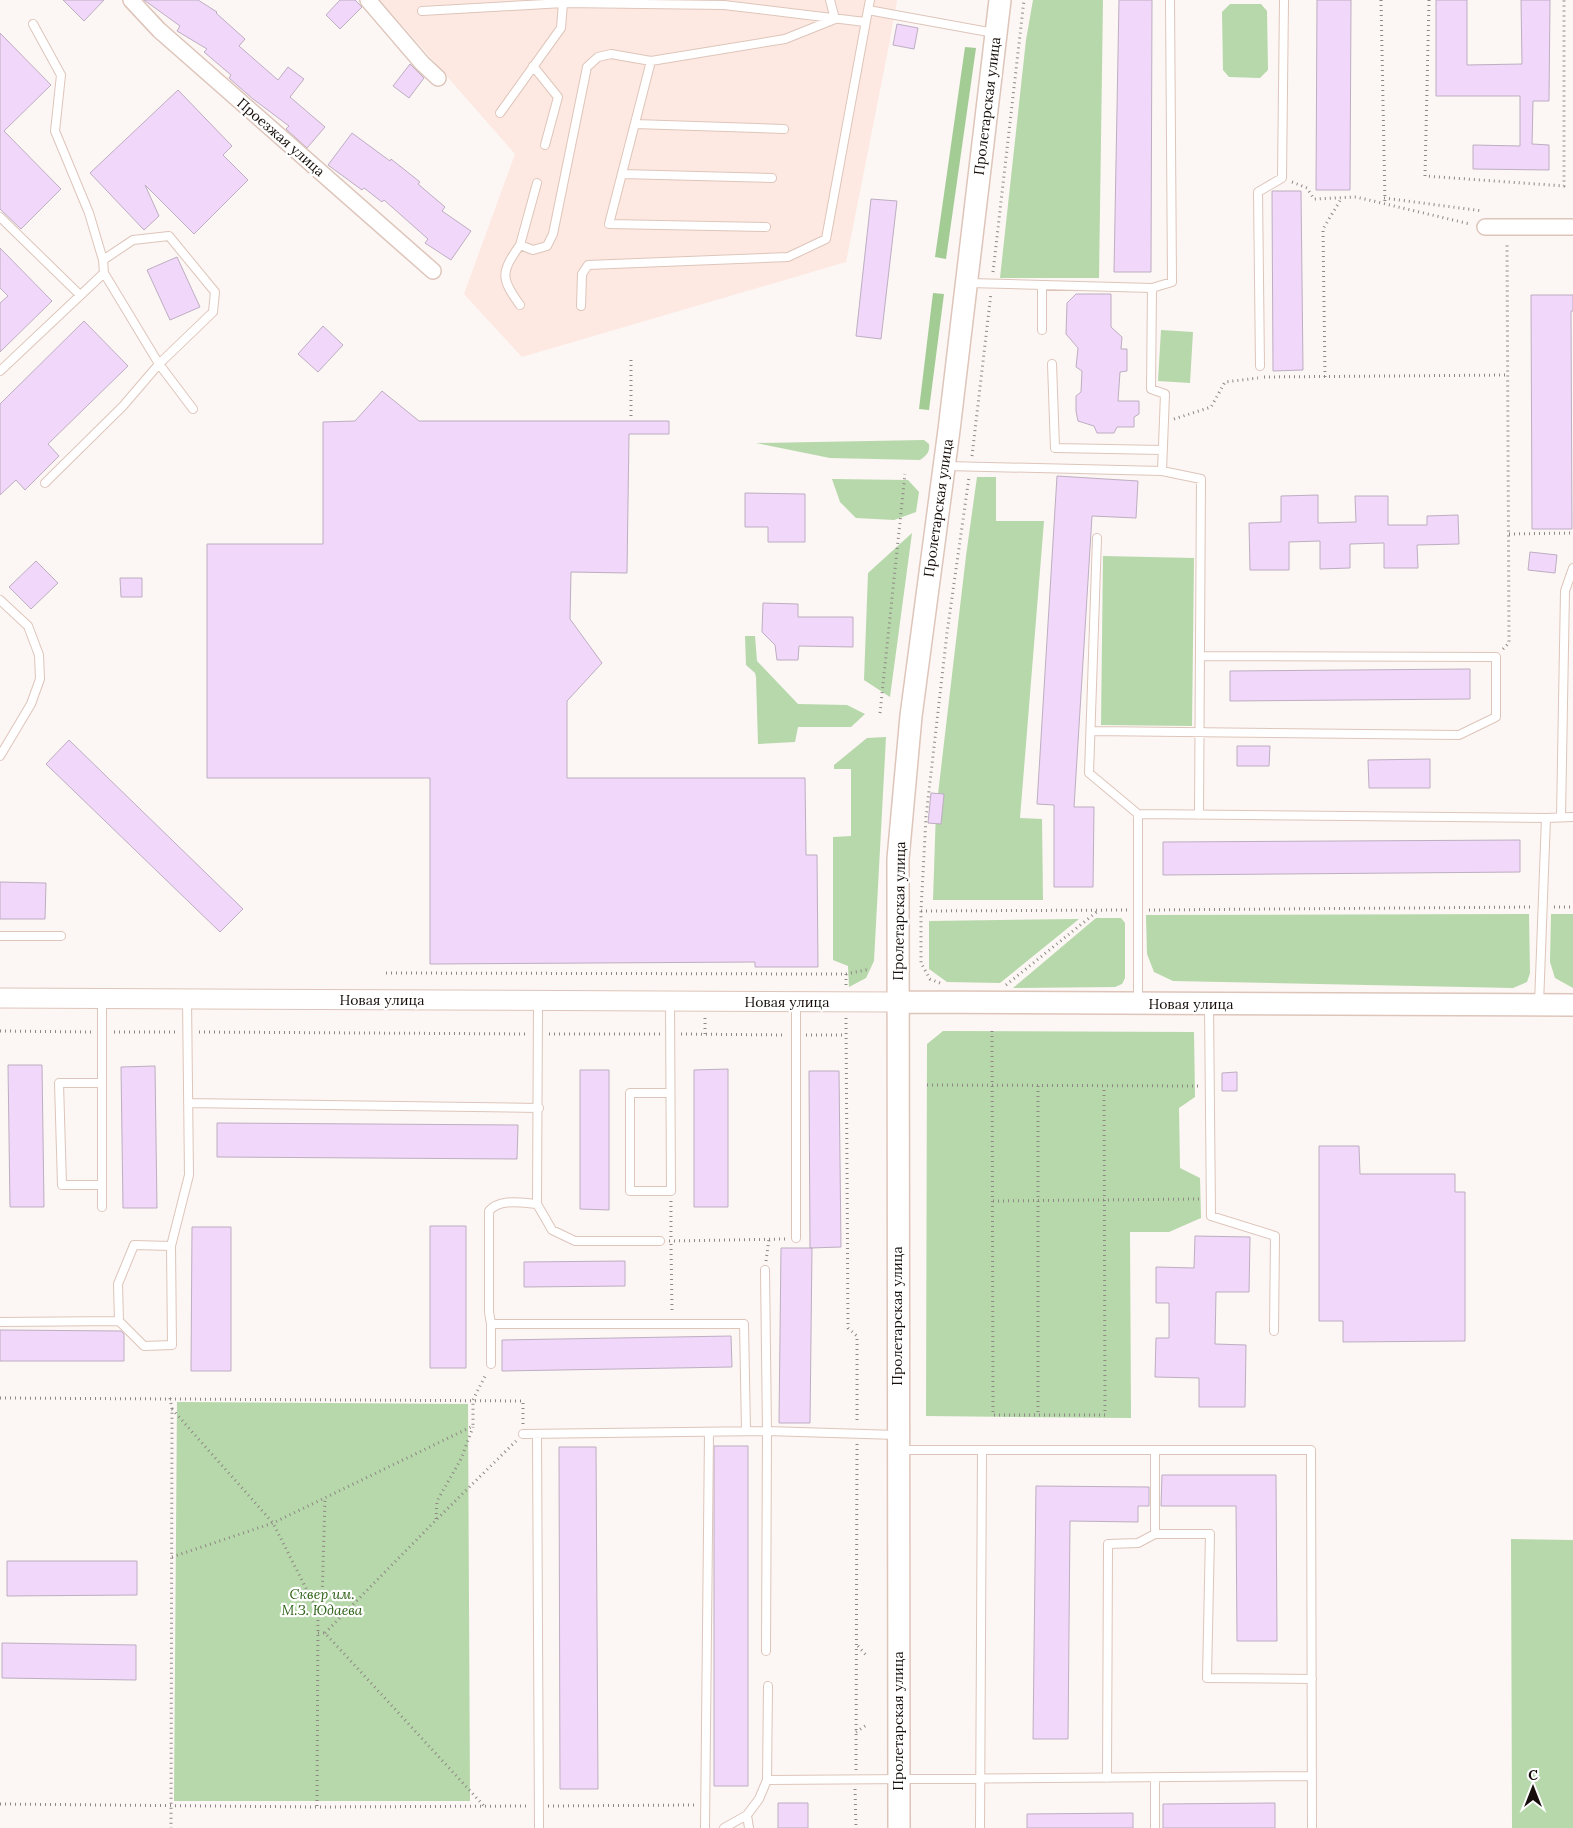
<svg xmlns="http://www.w3.org/2000/svg" width="1573" height="1828" font-family="Lora,serif">
<style>
.industrial{fill:#fde9e2}
.green{fill:#b6d8aa}
.forest{fill:#a2cc94}
.building{fill:#f1d7f9;stroke:#bdaec1}
.lines{fill:none;stroke-linecap:round;stroke-linejoin:round}
.service-casing{stroke:#dec5ba;stroke-width:10}
.minor-casing{stroke:#dec5ba;stroke-width:18}
.tertiary-casing{stroke:#dec5ba;stroke-width:21}
.secondary-casing{stroke:#dec5ba;stroke-width:24}
.path{stroke:#8f8885;stroke-width:3;stroke-dasharray:1 4;stroke-linecap:butt}
.service{stroke:#fff;stroke-width:8}
.minor{stroke:#fff;stroke-width:15}
.tertiary{stroke:#fff;stroke-width:19}
.secondary{stroke:#fff;stroke-width:21}
.labels{text-anchor:middle;stroke-width:4.5;stroke-linejoin:round;paint-order:stroke}
.street-label{font-size:14px;fill:#160e0a;stroke:#fff}
.park-label{font-size:14px;font-style:italic;fill:#2e6217;stroke:#fff}
</style>
<rect width="100%" height="100%" fill="#fcf6f4"/>
<path class="industrial" d="M380,0H897L889,45L846,262L522,357L464,294L515,154Z"/>
<path class="green" d="M1033,0H1103L1099,278H1000L1026,40Z
M1230,4H1261L1267,11L1268,70L1260,78L1229,77L1223,70L1222,12Z
M1161,330L1193,332L1190,383L1158,381Z
M924,440L929,444C930,452 927,455 920,460L830,458L756,443Z
M977,477H996V521H1044L1020,818L1042,819L1043,900H933L936,811L966,556Z
M832,479L908,480L919,492L916,512L894,520L856,518L840,502Z
M912,533L890,697L864,680L868,573Z
M1103,556L1194,558L1192,726L1101,725Z
M745,636H755L757,661L798,704L847,705L865,714L851,727H798L795,742L758,744L756,677L755,673L746,665Z
M886,737L874,961L866,978L849,987L848,966L833,960V837L851,836V769H834V765L867,738Z
M1529,914L1530,973L1527,982L1513,988L1173,981L1154,972L1147,954L1146,915Z
M1551,914H1573V988L1555,978L1550,962Z
M1096,918H1121L1125,923V978L1122,984L1115,987L1013,988Z
M1079,919L1000,983L947,982L929,969V921Z
M943,1031L1194,1032L1195,1097L1179,1108L1180,1168L1200,1178L1201,1218L1169,1232H1130L1131,1418L926,1416L927,1044Z
M177,1402L468,1404L470,1801H174Z
M1511,1539L1573,1540V1828H1512Z"/>
<path class="forest" d="M965,47L976,48L946,259L935,257Z
M933,293L944,294L929,410L919,409Z"/>
<path class="building" d="M63,0H104L84,21Z
M144,0H198L217,12L216,13L245,39L239,46L278,80L288,67L304,79L290,97L325,127L307,148L286,129L289,126L253,99L229,78L231,75L204,52L207,49L177,31L180,26Z
M340,0H355L362,7L340,29L326,15Z
M1119,0H1152L1151,272H1114Z
M1317,0H1351L1350,190H1316Z
M1436,0H1467V65L1522,64L1521,0H1550L1549,101H1533L1532,144L1549,145V170L1473,169V145L1520,146V96H1436Z
M897,24L918,28L914,49L893,45Z
M0,33L51,85L4,131L61,189L21,229L0,209Z
M410,64L424,78L409,98L393,86Z
M178,90L232,146L223,155L248,180L194,234L145,185L159,216L144,230L90,173Z
M352,133L390,161L391,159L420,182L418,184L445,207L442,211L471,231L451,260L425,243L428,239L384,200L382,202L364,188L362,190L328,165Z
M1272,191H1301L1303,370L1273,371Z
M871,199L897,201L881,339L856,336Z
M0,248L52,301L0,352V303L8,296L0,288Z
M177,257L200,307L170,320L147,270Z
M1076,294H1111V327L1122,337L1121,349H1127V371L1120,372L1118,401H1139V414L1134,417V427H1117L1114,433H1097L1094,426L1078,421L1076,411V396L1081,392L1082,371L1076,367L1078,348L1066,334L1067,303Z
M1531,295H1573V311H1571L1572,529H1532Z
M84,321L128,366L48,444L59,456L25,490L16,480L0,495V404Z
M323,326L343,345L318,372L298,354Z
M382,391L419,421H669V434H629L627,573L571,572L570,619L602,663L567,701V778H805L806,855H817L818,967H755V962L430,964V778H207V544H323V422L355,421Z
M1057,476L1138,481L1136,518L1092,516L1074,807H1094L1093,887H1054V805L1037,804Z
M745,493L805,494V542H768V527H745Z
M1318,495V523L1356,522L1355,496H1388V525H1427V516L1458,515L1459,544L1417,545L1418,568H1384V543L1350,544V568L1320,569V541L1289,542V570H1250L1249,523L1281,522V496Z
M1530,552L1557,555L1555,573L1528,570Z
M36,561L58,583L31,609L9,587Z
M120,578H142V597H121Z
M763,603L798,604V617H853V647L799,646L798,660H777L775,645L762,632Z
M1470,669V699L1230,701V671Z
M69,740L243,909L220,932L46,764Z
M1237,746H1270L1269,766H1237Z
M1430,759V788H1369L1368,760Z
M931,793L944,794L941,824L928,823Z
M1520,840V872L1163,875V842Z
M0,882L46,883L45,919H0Z
M8,1065H42L44,1207H10Z
M155,1066L157,1208H123L121,1067Z
M728,1069V1207H694V1070Z
M580,1070H609V1210L580,1209Z
M809,1071H839L841,1247L810,1248Z
M1237,1072V1091H1222V1073Z
M217,1123L518,1125L517,1159L217,1157Z
M1319,1146H1359L1360,1174H1455V1192H1465V1341L1343,1342V1321H1319Z
M430,1226H466V1368H430Z
M192,1227H231V1371H191Z
M1195,1236L1250,1237L1249,1292H1216L1215,1344L1246,1345L1245,1407H1199V1378L1155,1377L1156,1338H1169V1303H1156V1267L1194,1268Z
M781,1248H812L810,1423H779Z
M625,1261V1286L524,1287V1262Z
M0,1330L121,1331L124,1334V1361H0Z
M731,1336L732,1367L502,1371V1340Z
M714,1446H748V1786H714Z
M559,1447H596L598,1789H560Z
M1162,1475H1276L1277,1641H1237L1236,1506H1161Z
M1036,1486L1149,1487V1506H1138V1522L1070,1521L1068,1739H1033Z
M7,1561H137V1595L7,1596Z
M2,1643L136,1645V1680L2,1678Z
M778,1803H808V1828H778Z
M1275,1803V1828H1163V1804Z
M1133,1813V1828H1027V1814Z"/>
<g class="lines">
<defs>
<path id="service" d="M870,0L868,10L994,33
M422,11L563,3L724,5L865,22
M33,24L61,75L55,131L89,213L103,260L104,273L159,364L193,409
M651,61L609,224L766,227
M533,66L558,97L545,145
M500,113L561,28L563,3
M635,124L784,129
M622,174L772,178
M537,183L520,245L533,250L547,246L553,234L587,67L598,57L611,54L651,61L785,39L835,19L830,0
M0,217L80,295
M520,245C501,272 500,278 520,305
M969,283L1152,288L1151,389L1165,394L1162,471
M1042,285V330
M1152,288L1172,282L1170,0
M581,306L582,274L588,265L788,257L826,239L868,10
M1052,364L1055,448L1163,450
M1260,366L1258,192L1282,178L1284,0
M0,371L104,273
M946,466L1162,471L1201,479L1199,815
M45,483L123,406L159,364L213,312L215,292L169,236L133,240L103,260
M1097,538L1089,773L1138,814L1546,818
M0,600L28,626L39,655L40,679L31,704L0,756
M1091,731L1459,735L1496,717V657L1200,656
M1561,817L1565,591L1573,568
M0,936H61
M670,1001C670,1065 671,1128 671,1191H630V1093H670
M538,1002L537,1204C522,1203 500,1198 489,1211V1312L491,1324H744L746,1431
M796,1002V1238
M1138,1002V814
M1539,1004L1546,818L1573,817
M1209,1005L1211,1216L1275,1236L1274,1331
M102,1083H59L62,1185H102
M188,1103L539,1108
M537,1204L552,1230L575,1241H660
M102,1207V999
M171,1246L134,1245L118,1284L119,1321L144,1346L172,1345L171,1246L189,1175L187,999
M765,1270L767,1431L766,1651
M0,1322L119,1321
M491,1364V1324
M523,1434L767,1431L897,1435
M537,1434L539,1828
M899,1450H1311L1312,1828
M1155,1450V1534
M1107,1778L1108,1544L1138,1543L1155,1534H1210L1207,1678L1312,1679
M1155,1778V1828
M767,1780L768,1686
M705,1828L709,1432
M724,1828L747,1815
M749,1828L747,1815L759,1799L767,1780L1312,1776
M980,1828L982,1450"/>
<path id="minor" d="M131,0L159,30L433,271
M368,0L422,63L438,78
M1485,227H1573"/>
<path id="tertiary" d="M0,998L898,1002"/>
<path id="secondary" d="M898,1002L1573,1005
M899,1828L898,859L911,716L949,430L1000,0"/>
</defs>
<use href="#service" class="service-casing"/>
<use href="#minor" class="minor-casing"/>
<use href="#tertiary" class="tertiary-casing"/>
<use href="#secondary" class="secondary-casing"/>
<path class="path" d="M1381,0L1385,204
M1429,0L1425,176L1564,186V0
M1292,182L1307,188L1314,199L1356,197L1470,224
M1384,198L1483,211
M993,272L1024,0
M631,360V418
M1264,377L1508,375
M1325,377L1323,229L1341,199
M1174,419L1211,407L1225,382L1258,378
M972,456L991,293
M1509,534L1573,533
M1503,649L1509,643L1507,242
M880,713L905,474
M1554,907H1573
M1149,910L1532,907
M921,911L1128,910
M386,973L826,974H846L870,969
M846,974V986
M940,983L930,979L921,963V911L926,817L947,633L969,477
M1006,985L1099,910
M846,1018L848,1328L857,1336V1422
M0,1031L92,1032
M992,1031L993,1415H1105L1104,1086
M114,1032H177
M199,1032L527,1034
M549,1034H660
M681,1034L785,1035
M705,1034V1017
M806,1035H845
M927,1085L1199,1086
M1038,1086V1415
M671,1201V1238
M993,1201L1200,1199
M669,1241L786,1239
M671,1244L672,1313
M766,1261L769,1239
M0,1398L523,1401V1425
M170,1398L172,1409L171,1828
M172,1409L273,1523L318,1612L317,1807
M436,1519L437,1501L461,1459L473,1427
M172,1557L273,1523L473,1426V1400L486,1374
M318,1611L322,1602L325,1498
M318,1633H325L484,1806
M325,1633L436,1520L516,1441
M858,1646L866,1655
M856,1732L868,1724
M856,1770L857,1444
M855,1789L856,1828
M0,1804L317,1807L529,1806
M548,1806L694,1805"/>
<use href="#service" class="service"/>
<use href="#minor" class="minor"/>
<use href="#tertiary" class="tertiary"/>
<use href="#secondary" class="secondary"/>
</g>
<g class="labels">
<g class="street-label">
<text transform="translate(987 106) rotate(-83)" y="5">Пролетарская улица</text>
<text transform="translate(281 137) rotate(41)" y="5">Проезжая улица</text>
<text transform="translate(938 508) rotate(-82)" y="5">Пролетарская улица</text>
<text transform="translate(899 911) rotate(-89)" y="5">Пролетарская улица</text>
<text x="382" y="1005">Новая улица</text>
<text x="787" y="1007">Новая улица</text>
<text x="1191" y="1009">Новая улица</text>
<text transform="translate(897 1316) rotate(-90)" y="5">Пролетарская улица</text>
<text transform="translate(898 1721) rotate(-90)" y="5">Пролетарская улица</text>
</g>
<g class="park-label">
<text x="322" y="1599">Сквер им.<tspan x="322" dy="16">М.З. Юдаева</tspan></text>
</g>
</g>
<g transform="translate(1533 1788)" stroke="#ffffff" stroke-width="4" paint-order="stroke">
<path d="M0-4L9 19L0 12L-9 19Z" fill="#160e0a"/>
<text y="-8" font-size="14" font-weight="bold" text-anchor="middle" fill="#160e0a">С</text>
</g>
</svg>
